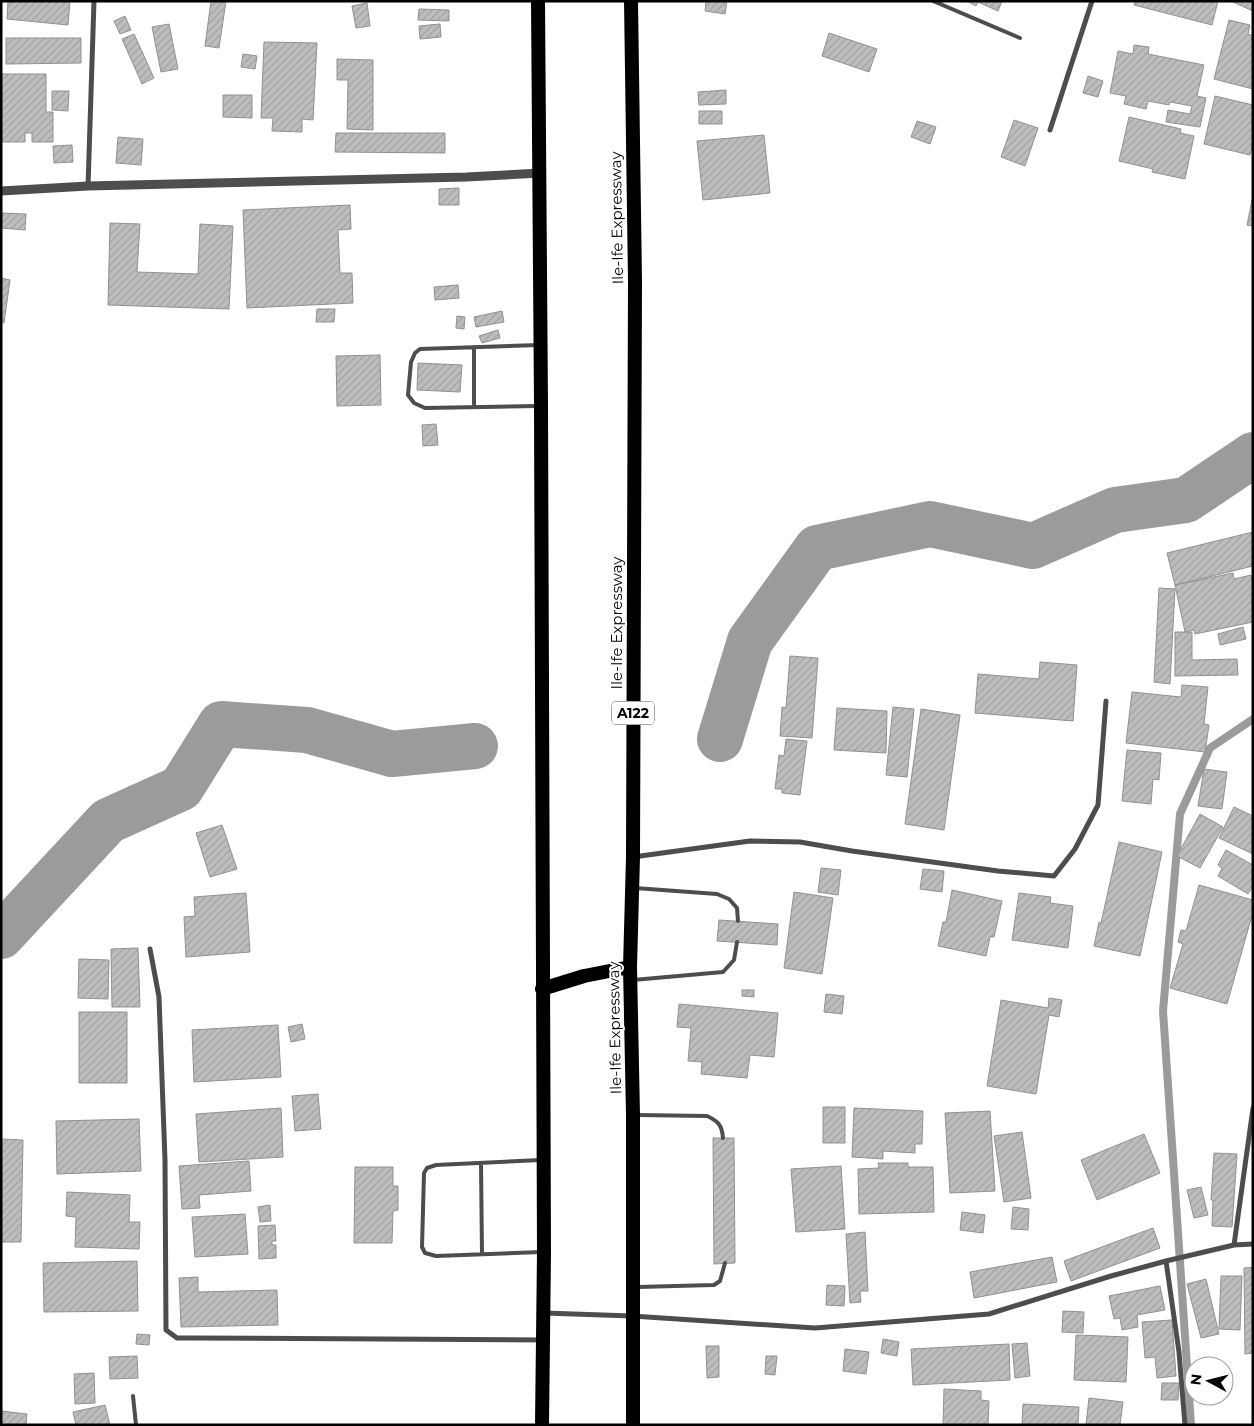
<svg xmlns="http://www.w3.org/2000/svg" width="1254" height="1426" font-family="Montserrat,sans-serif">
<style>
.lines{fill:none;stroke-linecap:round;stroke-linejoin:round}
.stream{stroke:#9b9b9b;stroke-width:8}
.river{stroke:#9b9b9b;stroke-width:46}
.building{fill:url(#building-hatch);stroke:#919191}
.service{stroke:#4d4d4d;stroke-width:4}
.minor{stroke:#4d4d4d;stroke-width:5}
.tertiary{stroke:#4d4d4d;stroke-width:9}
.trunk{stroke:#000;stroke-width:14}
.labels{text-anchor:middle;stroke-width:4;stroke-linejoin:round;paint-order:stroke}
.shield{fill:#fff;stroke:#4c4c4c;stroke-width:1}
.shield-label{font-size:14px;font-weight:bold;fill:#000}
.street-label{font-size:15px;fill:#000;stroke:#fff}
</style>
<defs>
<pattern id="building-hatch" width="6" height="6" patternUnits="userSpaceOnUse" patternTransform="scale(1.25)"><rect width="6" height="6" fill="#bdbdbd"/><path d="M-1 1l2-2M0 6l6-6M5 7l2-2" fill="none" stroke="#a1a1a1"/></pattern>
</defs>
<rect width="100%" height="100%" fill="#fff"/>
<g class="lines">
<path class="stream" d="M1191,1425L1163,1011L1180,814L1210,748L1253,719"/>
<path class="river" d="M720,739L750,641L817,548L930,524L1033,546L1115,510L1186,500L1253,455
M1,936L108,821L181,788L221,724L307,730L392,754L475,746"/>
</g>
<path class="building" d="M8,1H70L68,25L7,19Z
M211,1H226L219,48L205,46Z
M706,1H727L725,14L705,11Z
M967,1H1002L998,11L978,2L976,6Z
M1135,1H1218L1212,25L1134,5Z
M1231,1H1253V11Z
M367,3L370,26L356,28L352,6Z
M419,9L449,10V21L418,20Z
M125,16L131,30L120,34L114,21Z
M1229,20L1250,25L1248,34L1253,36V89L1214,79Z
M169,24L178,69L161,72L152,27Z
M440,24L441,37L420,39L419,26Z
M829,33L877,49L869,72L822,56Z
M134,34L154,78L142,84L122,39Z
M6,38H81V63L6,64Z
M264,42L317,43L313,120L302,119V132L272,131L273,118H261Z
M1134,45L1149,47L1148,54L1204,65L1197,96L1206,98L1200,127L1166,122L1168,110L1190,114L1192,106L1170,102L1169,105L1148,101L1146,109L1124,104L1126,96L1110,93L1118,51L1133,54Z
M243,54L257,56L255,69L241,67Z
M337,59L373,60V130L347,129L348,80H337Z
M1,74H46V112H53V142H32V133H25V142H1Z
M1088,76L1103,81L1098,97L1083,93Z
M726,90V104L699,105L698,92Z
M52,91H69L68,111L52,110Z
M223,95H252V118L223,117Z
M1215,96L1253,105V141L1250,155L1204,144Z
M699,111H722V124H699Z
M1129,117L1181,129L1180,133L1194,136L1185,179L1152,172L1153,169L1119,161Z
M1014,120L1038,128L1025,166L1001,157Z
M917,121L936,127L930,144L911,137Z
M336,133H445V153L335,152Z
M764,135L770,193L703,200L697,141Z
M118,137L143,139L141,165L116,163Z
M72,145L73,162L54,163L53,146Z
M459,188V205H439V189Z
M1253,195V226L1247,225Z
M350,205L351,229L338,230L340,273H352L353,303L247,308L243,210Z
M1,213L26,214L25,230L1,228Z
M110,223L140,224L137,272L198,274L200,224L233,226L229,309L108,305Z
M1,278L10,280L4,323L1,322Z
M458,285L459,298L435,300L434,287Z
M317,309H335L334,322H316Z
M502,311L504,322L476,327L474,317Z
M457,316L465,317L464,329L456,328Z
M498,330L500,338L482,343L479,336Z
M380,355L381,405L337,406L336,356Z
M418,363L462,365L460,392L417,390Z
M436,424L438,445L423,446L422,425Z
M1253,532V566L1175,585L1167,553Z
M1233,573L1234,579L1251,575L1253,583V622L1195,634L1194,630L1185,632L1175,585Z
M1159,588L1175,589L1170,684L1154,682Z
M1243,627L1246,639L1220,645L1218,634Z
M1175,632H1192V660L1237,659L1238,675L1175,676Z
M790,656L818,658L812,738L780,736L782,707L786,708Z
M1040,662L1077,665L1073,721L975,713L978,674L1039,679Z
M1182,685L1208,687L1204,724L1209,725L1205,752L1126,743L1132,692L1181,697Z
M893,707L914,709L907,777L886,775Z
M837,708L887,711L886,753L834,750Z
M921,709L960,715L944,830L905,824Z
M786,739L807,741L800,795L782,793V789H775L779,755L784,756Z
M1127,750L1161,753L1159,780L1153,779L1151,804L1122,801Z
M1204,769L1227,772L1222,809L1198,806Z
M1234,807L1253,816V854L1219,838Z
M1200,814L1223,827L1200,868L1177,856Z
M222,825L237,869L210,877L196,833Z
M1119,842L1162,852L1140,956L1094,946L1099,922L1101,923Z
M1226,850L1253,865V886L1248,894L1218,876L1222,868L1218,865Z
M821,868L841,870L838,895L818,892Z
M923,869L944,871L942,892L920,889Z
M1199,885L1253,900V912L1227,1004L1170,988L1183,944L1178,942L1181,930L1186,931Z
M952,890L1002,901L994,937H990L986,956L938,946L943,922H946Z
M794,892L833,898L822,974L784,968Z
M246,893L250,952L186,957L184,917L195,916L194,897Z
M1019,893L1051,897L1050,903L1073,906L1068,948L1012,940Z
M719,920L778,924L777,945L717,941Z
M138,948L140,1007H112L111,949Z
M79,959L109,960L108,999L78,998Z
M742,990H754V997L742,996Z
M826,994L844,996L842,1014L824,1012Z
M1049,998L1062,1000L1059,1017L1049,1015L1036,1094L987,1086L1001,1000L1048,1008Z
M679,1004L778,1013L774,1057L750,1055L747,1078L701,1074L702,1062L688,1061L691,1028L677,1027Z
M79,1012H127V1083H79Z
M302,1024L305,1039L291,1042L288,1027Z
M278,1025L281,1077L194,1082L192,1030Z
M318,1094L321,1129L295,1131L292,1096Z
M823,1107H845V1143H823Z
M281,1108L283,1157L199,1162L196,1114Z
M854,1108L923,1111L922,1144H915V1153L883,1151V1159L852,1157Z
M990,1111L995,1191L950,1193L945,1113Z
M139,1119L141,1171L57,1174L56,1121Z
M1022,1132L1031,1198L1004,1202L994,1136Z
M1144,1134L1160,1173L1097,1200L1081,1160Z
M713,1138H734L735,1263L714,1264Z
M1,1139L23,1140L21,1242H1Z
M1214,1153L1237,1154L1232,1227L1212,1226L1213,1200H1211Z
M249,1161L251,1191L199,1195L200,1208L182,1209L179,1166Z
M878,1163H908V1167H933L934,1212L859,1214L858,1169L879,1168Z
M841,1166L845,1229L796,1232L791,1169Z
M355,1167H393V1186H398V1210L393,1211L392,1243H354Z
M1201,1187L1208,1215L1194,1218L1187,1190Z
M67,1192L130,1195L129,1222H140L139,1249L75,1247L76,1217L66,1216Z
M270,1205L271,1221L260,1222L258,1207Z
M1013,1207L1029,1209L1028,1230L1011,1229Z
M962,1212L985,1215L983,1233L960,1230Z
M245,1214L248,1254L195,1257L192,1217Z
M275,1225L276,1241H272V1245H276V1258L259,1259L258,1226Z
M1153,1228L1160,1248L1071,1281L1064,1261Z
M865,1232L868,1291H860L861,1302L850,1303L846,1234Z
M1052,1257L1057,1282L974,1298L970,1272Z
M137,1261L138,1311L44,1312L43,1263Z
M1253,1267V1353L1245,1354L1244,1268Z
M1221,1276H1242L1240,1330L1219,1329Z
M198,1277V1292L277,1290L278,1325L181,1327L179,1278Z
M1206,1279L1219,1334L1201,1338L1187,1284Z
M827,1285L845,1286L844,1306L826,1305Z
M1160,1286L1165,1310L1137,1315L1138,1327L1122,1330L1120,1318L1114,1319L1109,1296Z
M1063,1311L1084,1312L1083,1333L1062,1332Z
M1172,1320L1176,1376L1157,1378L1155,1357L1145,1358L1142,1322Z
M137,1334L150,1335L149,1345L136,1344Z
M1076,1335L1128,1337L1126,1382L1074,1380Z
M883,1339L899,1342L897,1356L881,1353Z
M1027,1343L1030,1376L1015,1378L1012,1344Z
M1009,1344L1010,1380L913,1385L911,1349Z
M706,1346H719V1377L707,1378Z
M845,1349L869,1352L866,1374L843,1371Z
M137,1356L138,1378L110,1379L109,1357Z
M766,1356H777L775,1375L765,1374Z
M94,1373L95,1403L75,1404L74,1374Z
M1162,1383H1179L1178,1400H1161Z
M944,1389L981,1391V1400L989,1401L988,1425H943Z
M1089,1398L1123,1402L1120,1425H1086Z
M1023,1404L1079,1407L1078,1425H1022Z
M105,1405L110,1425H76L73,1412Z
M1,1411L27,1414L26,1425H1Z"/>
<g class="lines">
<path class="service" d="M933,1L1020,38
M474,347V406
M537,406L425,408L414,403L408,395L411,362L415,353L420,349L539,345
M635,888L717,894L729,899L737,908L738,921
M633,980L723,972L734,960L737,942
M637,1115L707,1116C718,1121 722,1125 723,1138
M541,1160L436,1165L427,1168L424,1173L422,1247L425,1253L436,1256L541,1252
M481,1164L482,1254
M637,1287L714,1285L720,1281L725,1263
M133,1396L136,1425"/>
<path class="minor" d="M1050,130L1092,1
M88,186L94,1
M633,857L750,841L800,842L852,851L998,871L1054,876L1075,849L1098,805L1106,701
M150,949L159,997L165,1160L166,1330L177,1338H193L543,1340
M1234,1245L1253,1108
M1166,1261L1179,1352L1185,1425
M544,1313L632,1316L815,1328L989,1314L1111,1276L1166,1261L1234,1245L1253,1244"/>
<path class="tertiary" d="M1,191L88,186L466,177L541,173"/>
<path class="trunk" d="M538,1L541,405L544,1252L542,1425
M631,1L635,281L633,857L630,967L633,1115V1425
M542,989L584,976L630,967"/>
</g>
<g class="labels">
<rect class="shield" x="612" y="701.5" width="42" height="23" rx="4"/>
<g class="shield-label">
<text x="633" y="718">A122</text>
</g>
<g class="street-label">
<text transform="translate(617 218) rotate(-91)" y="5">Ile-Ife Expressway</text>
<text transform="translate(617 623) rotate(-90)" y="5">Ile-Ife Expressway</text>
<text transform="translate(615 1028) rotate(-91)" y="5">Ile-Ife Expressway</text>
</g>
</g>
<rect width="1254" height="1426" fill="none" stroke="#000000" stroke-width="5"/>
<g transform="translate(1209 1381) rotate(277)"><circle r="24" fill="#ffffff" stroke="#999999"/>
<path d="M0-4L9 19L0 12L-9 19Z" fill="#000000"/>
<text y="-8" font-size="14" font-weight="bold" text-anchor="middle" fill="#000000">N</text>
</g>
</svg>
